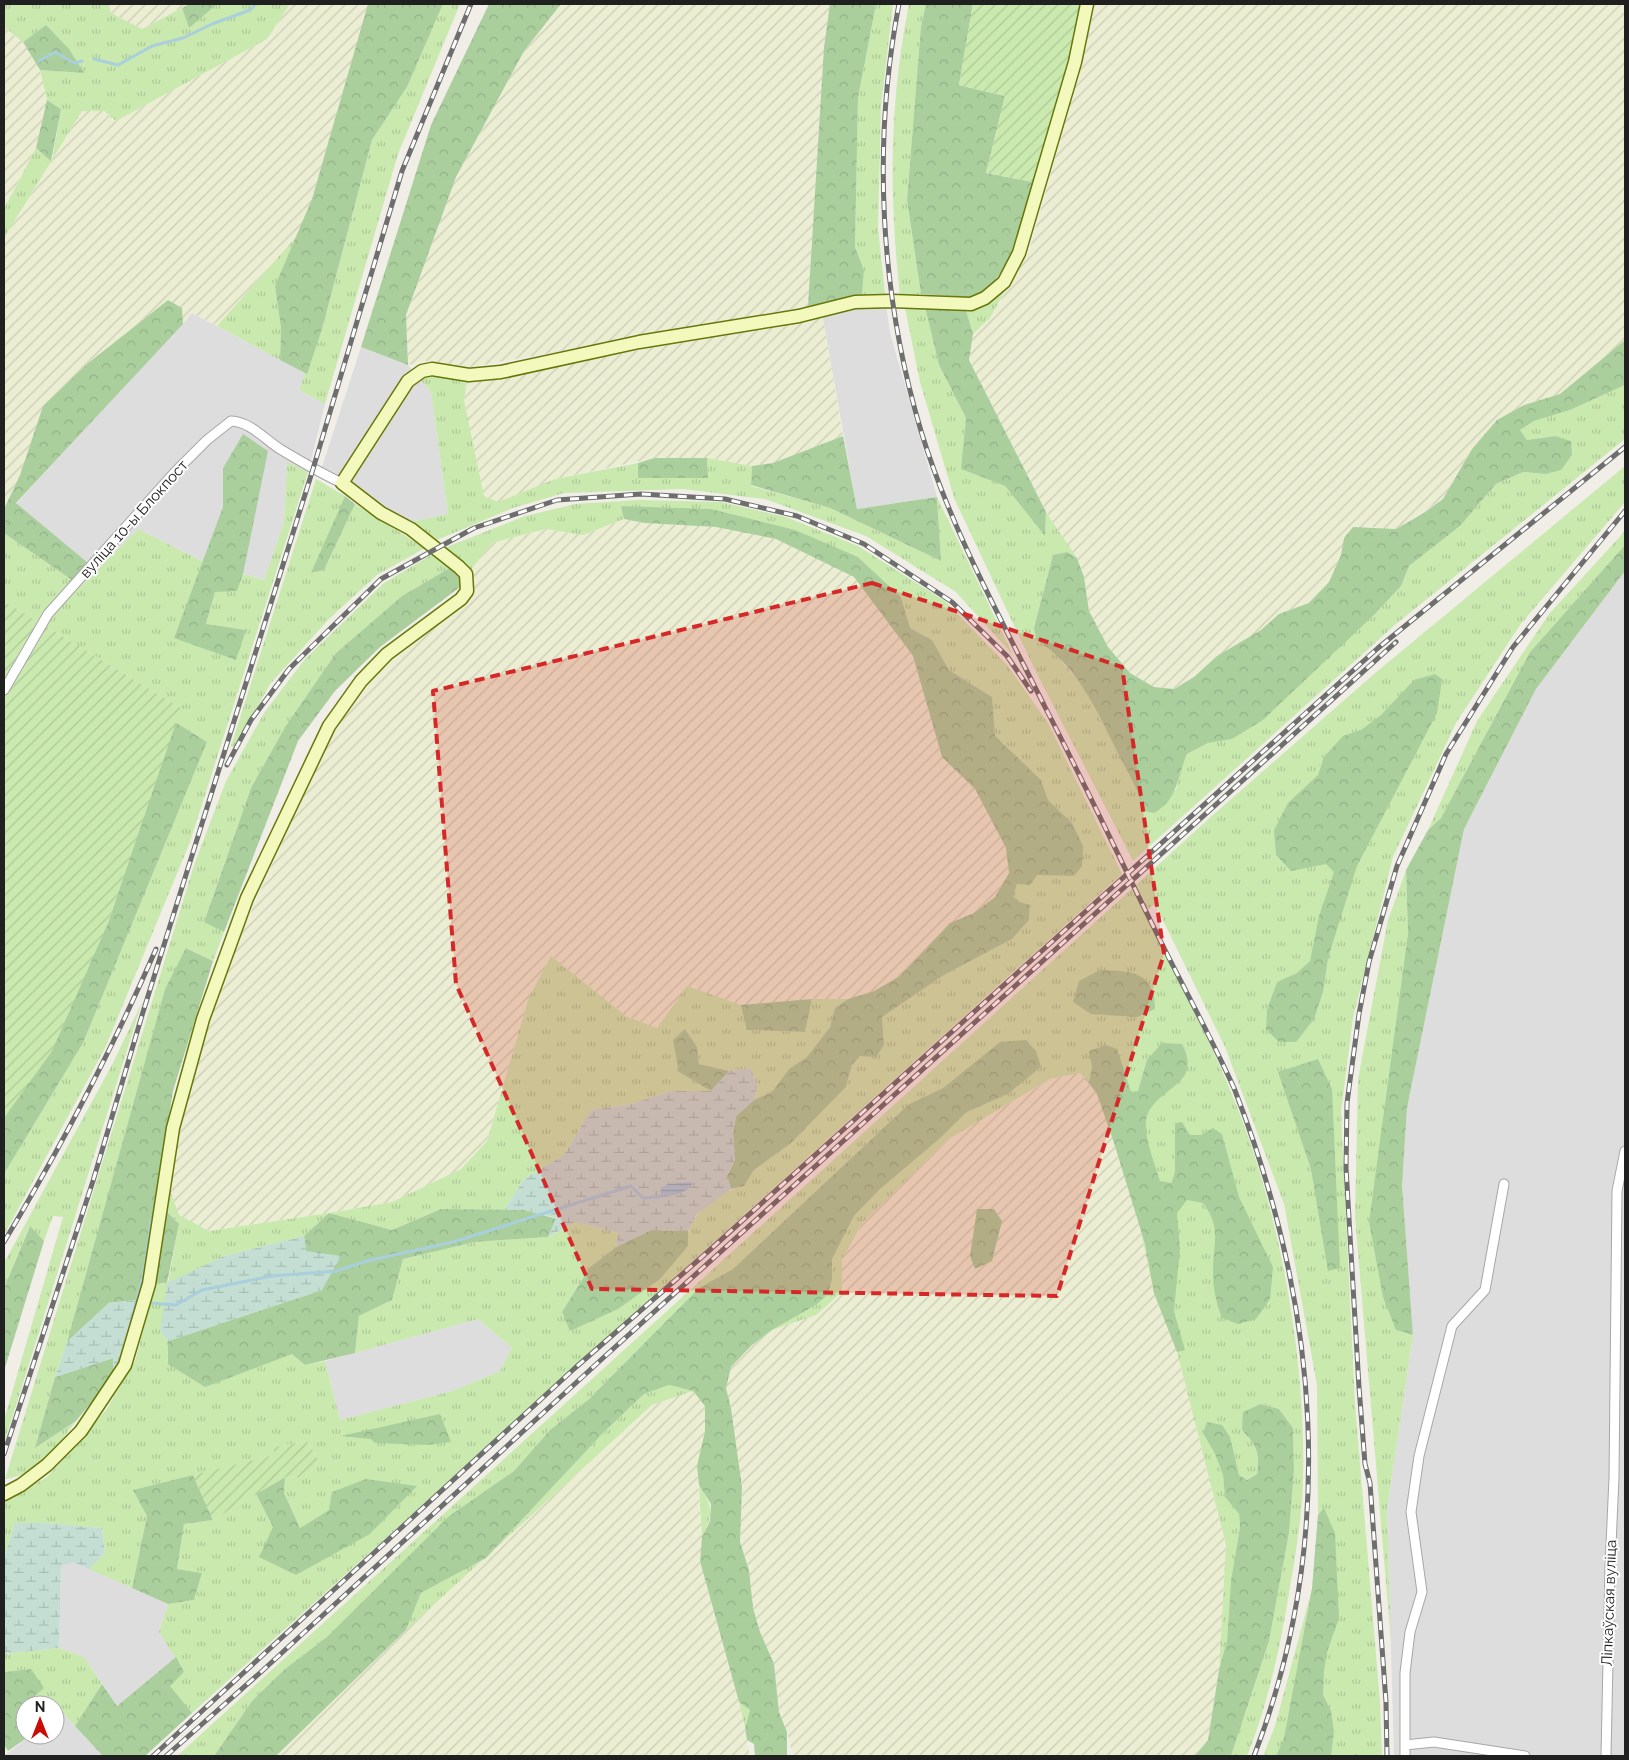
<svg xmlns="http://www.w3.org/2000/svg" width="1629" height="1760" font-family="Raleway,sans-serif">
<style>
.residential{fill:#dedddd}
.farmland{fill:url(#farmland-furrows)}
.grass{fill:url(#grass-tufts)}
.forest{fill:url(#forest-crowns)}
.wetland{fill:url(#wetland-marsh)}
.garden{fill:url(#garden-furrows)}
.water{fill:url(#water-rules)}
.lines{fill:none;stroke-linecap:round;stroke-linejoin:round}
.stream{stroke:#a9cfdd;stroke-width:3}
.street-casing{stroke:#a7a7a7;stroke-width:11}
.secondary-casing{stroke:#677708;stroke-width:15}
.street{stroke:#fff;stroke-width:9}
.secondary{stroke:#f3f8bd;stroke-width:12}
.rail-casing{stroke:#6e6e6e;stroke-width:5}
.rail{stroke:#fff;stroke-width:3;stroke-dasharray:9;stroke-linecap:butt}
.marked{fill:#d62828;fill-opacity:0.2;stroke:#d62828;stroke-width:4;stroke-dasharray:10 6;stroke-linejoin:round}
.labels{text-anchor:middle;stroke-width:4;stroke-linejoin:round;paint-order:stroke}
.street-label{font-size:15px;fill:#202020;stroke:#fff}
</style>
<defs>
<pattern id="farmland-furrows" width="10" height="10" patternUnits="userSpaceOnUse" patternTransform="scale(1.25)"><rect width="10" height="10" fill="#eceed3"/><path d="M-1 1l2-2M0 10L10 0M9 11l2-2" fill="none" stroke="#caccb5"/></pattern>
<pattern id="grass-tufts" width="24" height="20" patternUnits="userSpaceOnUse" patternTransform="scale(1.25)"><rect width="24" height="20" fill="#cae9af"/><path d="M3 7l-1-3M5 7V3M7 7l1-3M15 17l-1-3M17 17v-4M19 17l1-3" fill="none" stroke="#adc896"/></pattern>
<pattern id="forest-crowns" width="20" height="18" patternUnits="userSpaceOnUse" patternTransform="scale(1.25)"><rect width="20" height="18" fill="#aacf9d"/><path d="M2 6a3 3 0 1 1 6 0M12 15a3 3 0 1 1 6 0" fill="none" stroke="#92b187"/></pattern>
<pattern id="wetland-marsh" width="20" height="14" patternUnits="userSpaceOnUse" patternTransform="scale(1.25)"><rect width="20" height="14" fill="#c4ded3"/><path d="M1 5h8M5 5V1M11 12h8M15 12V8" fill="none" stroke="#a8beb5"/></pattern>
<pattern id="garden-furrows" width="10" height="10" patternUnits="userSpaceOnUse" patternTransform="scale(1.25)"><rect width="10" height="10" fill="#cae9af"/><path d="M-1 1l2-2M0 10L10 0M9 11l2-2" fill="none" stroke="#adc896"/></pattern>
<pattern id="water-rules" width="6" height="5" patternUnits="userSpaceOnUse" patternTransform="scale(1.25)"><rect width="6" height="5" fill="#a9cfdd"/><path d="M0 2.5h6" fill="none" stroke="#91b1bd"/></pattern>
</defs>
<rect width="100%" height="100%" fill="#f0eee7"/>
<path class="residential" d="M886,305L890,333L937,497L857,509L822,314L849,308Z
M192,313L307,374L299,390L325,404L308,472L287,463L284,522L264,580L204,562L138,529L81,586L4,533V517Z
M361,347L408,365L431,392L448,514L411,522L383,508L351,481L322,467Z
M1625,571V1756H1394L1387,1509L1413,1335L1402,1185L1407,1108L1464,829L1536,689Z
M478,1319L512,1348L500,1371L452,1391L340,1420L325,1361Z
M73,1561L168,1604L159,1632L176,1657L117,1706L84,1657L59,1648L61,1566Z
M63,1713L103,1756H4L31,1735H55V1718Z"/>
<path class="farmland" d="M109,4H189L142,29L111,13Z
M290,4H368L312,199L297,236L217,326L192,313L183,324L182,308L168,300L87,364L43,406L20,475L4,508V238L82,111H104L116,121L267,39Z
M561,4H830L824,47L808,306L472,367L427,361L408,365L406,315L456,177L524,51Z
M1095,4H1625V340L1560,394L1524,405L1472,449L1443,499L1396,529L1384,530L1368,526L1344,538L1341,555L1329,582L1309,603L1279,614L1261,630L1217,656L1194,677L1174,689L1154,687L1130,673L1108,647L1089,611L1084,577L1077,558L1046,512L969,360L973,334L990,318L1029,251L1082,62Z
M4,27L23,42L40,70L47,100L36,148L4,209Z
M822,314L843,436L773,463L752,466L707,458H654L555,479L498,503L484,496L464,400L467,379L491,380Z
M624,519L645,523L716,527L776,539L854,577L913,656L942,757L975,789L1006,848L1009,873L995,897L974,913L950,923L900,976L874,991L848,999H812L741,1005L687,986L657,1028L626,1016L551,956L529,997L487,1141L461,1169L392,1202L329,1213L209,1231L179,1216L169,1188L185,1101L227,966L331,732L373,678L409,646L471,598L475,580L470,571L492,543L546,529L583,535Z
M1080,1073L1097,1094L1105,1114L1138,1217L1154,1293L1177,1352L1226,1546L1219,1670L1208,1740L1195,1756H793L787,1732L779,1712L774,1664L760,1632L753,1608L749,1570L740,1542L742,1487L731,1408L726,1388L731,1367L751,1346L772,1330L816,1315L841,1293L842,1260L862,1223L949,1139L1050,1079Z
M693,1391L705,1406V1431L697,1466L702,1537L700,1561L739,1702L750,1756H276L406,1630L652,1405Z"/>
<path class="grass" d="M4,4H109L111,13L142,29L182,8L189,27L215,4H290L267,39L116,121L104,111H82L4,238V209L36,148L52,161L61,109L47,100L40,70L84,73L46,25L23,42L4,27Z
M443,4H460L398,154L325,404L299,390L322,329L372,140L407,87Z
M876,4H893L881,106L878,228L885,294L862,295L864,270L855,247L858,98Z
M909,4H926L921,26L907,200L921,294L900,296C889,195 889,104 909,4Z
M297,236L275,286L281,328L280,360L217,326Z
M1008,285L990,318L973,334L966,310L979,307Z
M925,307L939,365L966,418L962,469L1005,486L1045,536L1046,512L1077,558L1067,552L1053,555L1034,628L1036,639L1051,649L1084,687L1139,793L1176,790L1180,770L1187,754L1208,743L1232,739L1376,613L1401,586L1409,566L1460,526L1496,484L1523,472L1545,474L1555,436L1527,440L1520,430L1534,421L1570,410L1625,385V439L1396,624L1133,861L1035,670L954,498L920,382L905,308Z
M440,373L467,379L464,400L484,496L498,502L555,479L638,463V478H708L707,458L752,466L751,486L830,508L941,561L937,497L1013,655L956,592L866,536L765,499L683,489L564,493L513,508L437,540L411,522L448,514L431,392L420,379Z
M287,462L308,472L190,842L106,1046L4,1235V1174L83,1043L207,742L175,722L181,708L4,601V533L81,586L138,529L204,562L174,638L246,630L206,625L215,591H237L243,574L264,580L284,522Z
M1625,466V502L1520,625L1456,723L1393,857L1353,1018L1341,1112L1355,1404L1380,1702L1382,1756H1263L1275,1726L1312,1589L1318,1515L1317,1385L1284,1204L1225,1047L1155,904L1144,912C1186,996 1232,1079 1259,1170C1288,1264 1306,1382 1303,1480C1302,1523 1293,1568 1286,1611C1277,1661 1266,1709 1247,1756H1231L1269,1641L1289,1533L1294,1470L1293,1428L1279,1409L1261,1404L1242,1430C1257,1446 1260,1452 1257,1474L1247,1480L1239,1475L1234,1458L1203,1433L1215,1454L1223,1475L1225,1497L1239,1514L1240,1527L1231,1580L1227,1640L1219,1670L1226,1545L1177,1352L1154,1293L1138,1217L1105,1114L1097,1094L1080,1073L1050,1079L949,1139L862,1223L842,1260V1292L816,1315L772,1330L816,1305L832,1279V1259L854,1216L879,1190L938,1140L967,1112L1008,1094L1041,1067L1000,1042L943,1088L909,1104L733,1269L699,1288L588,1400L550,1430L514,1471L449,1516L327,1638L285,1669L252,1701L214,1756H177L1213,815L1374,674Z
M316,479L345,496L312,573L324,570L355,504L425,548L377,575L329,619L270,684L235,748L231,746Z
M638,500L721,502L786,517L858,546L945,601L1007,665L1048,723L1122,874L192,1713L169,1686L184,1672L159,1632L168,1604L194,1600L202,1573L177,1569L184,1524L213,1520L256,1494L273,1527L370,1534L416,1486L329,1510L300,1528L284,1493L285,1477L305,1478L319,1461L307,1441L275,1447V1455L134,1490L147,1516L132,1588L89,1569L105,1553L102,1528L48,1523H15L4,1558V1502L47,1477L106,1410L135,1361L156,1283H168L179,1224L166,1211L169,1188L179,1215L209,1231L329,1213L392,1202L461,1169L487,1141L529,997L551,956L626,1016L657,1028L687,986L741,1005L748,1030L805,1032L812,999H848L835,1008L830,1027L807,1057L789,1069L772,1092L754,1100L757,1085L751,1068L729,1071L699,1064L697,1047L685,1029L679,1072L711,1091H671L628,1105L591,1110L564,1155L524,1179L504,1210L441,1209L392,1230L329,1213L304,1236L224,1256L160,1331L168,1341V1364L205,1386L292,1353L305,1365L325,1361L340,1420L452,1391L500,1371L512,1348L478,1319L355,1353L359,1316L392,1300L403,1259L475,1242L548,1237L575,1222L618,1233L616,1247L590,1267L562,1312L571,1331L688,1246C688,1241 687,1234 689,1230C695,1209 724,1190 744,1186L754,1170L791,1143L846,1087L852,1065L860,1056L884,1045L882,1017L944,975L1012,939L1029,920L1030,905L1020,902L1013,896L1017,883L1036,875L1074,876L1072,823L1048,800L1041,780L994,736L992,697L949,670L932,640L910,628L901,597L858,557L711,510L621,506L624,519L583,535L546,529L492,543L470,571L444,548L525,516L575,504Z
M1625,531V545L1530,652L1441,818L1428,830L1477,721L1549,614Z
M433,554L453,566L402,596L336,653L285,727L251,788L204,921L224,932L213,961L187,948L165,989L67,1342L55,1377L35,1448L76,1421C58,1445 37,1475 5,1479L194,865L226,781L264,713L305,659L384,583Z
M1406,870L1408,934L1396,1330L1413,1335L1387,1509L1391,1642L1355,1217L1358,1079L1388,920Z
M142,1002L4,1444V1420L63,1217L53,1216L44,1241L29,1227L4,1288V1263L113,1063Z
M669,1385L693,1391L652,1405L406,1630L421,1593L486,1558L600,1436L644,1394Z
M699,1485C713,1507 714,1513 702,1537Z
M59,1648L84,1657L102,1684L75,1726L63,1713L55,1718V1705H25V1716L20,1709L31,1669L4,1672V1654Z
M739,1702L750,1710L745,1728Z"/>
<path class="forest" d="M189,4H215L216,5L189,28L182,8Z
M368,4H443L407,87L372,140L322,329L307,374L280,360L281,328L275,286L312,199Z
M489,4H561L524,51L456,177L406,315L408,365L361,347L431,125Z
M830,4H876L858,98L855,247L864,270L862,295L808,306L824,47Z
M926,4H973L959,85L1005,96L986,173L1033,182L1009,262L992,284L974,298L921,294L907,200L921,26Z
M46,25L69,49L84,73L40,70L23,42Z
M47,100L61,109L51,161L36,148Z
M168,300L182,308L183,324L16,503L88,563L72,580L4,533V509L20,475L43,406L87,364Z
M925,307L966,310L973,334L969,360L1046,512L1045,536L1005,486L961,469L966,418L939,365Z
M1625,340V385L1570,410L1534,421L1520,430L1527,440L1555,436L1571,441L1572,455L1561,470L1545,474L1523,472L1496,484L1460,526L1409,566L1401,586L1376,613L1263,720L1232,739L1208,743L1187,754C1177,777 1178,800 1154,813L1145,811C1139,792 1130,776 1121,759C1097,713 1081,669 1036,639L1034,628L1053,555L1067,552L1077,558L1084,577L1089,611L1108,647L1130,673L1154,687L1174,689L1194,677L1217,656L1261,630L1279,614L1309,603L1329,582L1341,555L1344,538L1353,527L1396,529L1422,514L1443,499L1472,449L1497,420L1524,405L1560,394Z
M243,434L268,451L243,574L237,591L215,592L206,624L246,630L236,660L174,638L223,507V468Z
M843,436L857,509L937,497L941,561L830,508L751,485L752,466L773,463Z
M654,458H707L708,478H638V463Z
M345,496L355,504L324,570L311,573Z
M621,506L711,509L795,530L858,557L901,597L910,628L932,640L949,670L992,697L995,736L1041,780L1048,800L1072,823L1083,846L1082,866L1074,876L1037,875L1030,885L1017,884L1013,896L1020,902L1030,905L1029,920L1012,939L944,975L882,1017L884,1045L876,1057L860,1056L852,1065L846,1087L791,1143L754,1170L744,1186L731,1189L727,1176L735,1160L733,1134L736,1116L754,1100L772,1092L789,1069L807,1057L830,1027L835,1008L848,999L874,991L900,976L950,923L974,913L995,897L1009,873L1006,848L975,789L942,757L913,656L854,577L776,539L716,527L645,523L624,519Z
M1625,545V571L1536,689L1464,829L1407,1108L1402,1185L1413,1335L1396,1330L1383,1297L1369,1222L1408,934L1406,870L1428,830L1441,818L1530,652Z
M453,566L461,573L464,584L380,647L335,691L298,741L224,932L204,922L251,788L285,727L336,653L402,596Z
M1435,674L1442,679L1437,713L1357,866L1328,958L1323,992L1314,1019L1296,1042H1279L1266,1029L1267,1010L1277,982L1297,973L1310,961L1319,916L1334,872L1326,864L1291,871L1276,855L1274,830L1288,803L1318,775L1324,757L1343,736L1361,730L1381,715L1414,680Z
M175,722L207,742L83,1043L4,1174V1118L108,923Z
M186,948L213,961L173,1091L145,1267L136,1300L109,1303L67,1342L165,989Z
M1100,970C1131,971 1155,971 1155,1009L1137,1017L1091,1014L1073,1002L1079,981Z
M812,999L805,1032L747,1030L741,1005Z
M685,1029L697,1047L699,1064L729,1071L711,1091L679,1072L673,1040Z
M1026,1040L1036,1051L1041,1067L1008,1094L967,1112L938,1140L879,1190L854,1216L832,1259V1279L828,1294L816,1305L772,1330L751,1346L731,1367L726,1388L731,1408L742,1487L740,1542L749,1570L753,1608L760,1632L774,1664L779,1712L787,1732V1756H755L754,1744L747,1740L745,1728L750,1710L739,1702L700,1561L702,1537L710,1521L711,1504L699,1485L697,1466L705,1431V1406L693,1391L669,1385L644,1394L603,1433L486,1558L421,1593L406,1630L276,1756H214L252,1701L285,1669L327,1637L449,1516L514,1471L550,1430L588,1400L699,1288L733,1269L909,1104L943,1088L1000,1042Z
M1162,1043L1182,1044C1202,1083 1165,1084 1149,1111C1139,1127 1155,1163 1160,1181L1172,1183L1175,1171V1123L1182,1122L1190,1135H1201L1213,1128L1222,1134L1239,1197L1273,1267L1270,1299L1256,1319L1238,1324L1222,1318C1216,1303 1213,1288 1213,1271C1213,1243 1222,1228 1203,1203L1187,1200L1177,1213L1180,1249L1174,1311L1185,1350L1177,1352L1154,1293L1145,1244L1114,1143L1097,1094L1089,1083L1092,1067L1089,1051L1106,1045L1117,1049L1131,1092L1138,1091L1147,1060Z
M1318,1059L1332,1089L1340,1268L1328,1271L1311,1169L1278,1072Z
M441,1209L525,1210L557,1219L548,1237L475,1242L403,1259L392,1300L359,1316L355,1353L305,1365L292,1354L205,1387L168,1364V1341L322,1290L306,1251L304,1236L329,1213L392,1230Z
M977,1209H994L1002,1221L992,1261L975,1269L970,1256Z
M166,1211L179,1224L167,1283H156Z
M30,1226L44,1241L4,1371V1288Z
M651,1230L688,1231V1246L660,1279L618,1309L570,1331L562,1312L590,1267L616,1247Z
M113,1358L114,1375L76,1421L35,1448L55,1377Z
M1261,1404L1279,1409L1293,1428L1294,1470L1289,1533L1269,1641L1231,1756H1195L1208,1740L1219,1670L1227,1640L1231,1580L1240,1527L1239,1514L1225,1497L1223,1475L1215,1454L1203,1433L1207,1422L1222,1425L1230,1437L1239,1475L1247,1480L1257,1474C1260,1452 1257,1446 1242,1430L1243,1412Z
M440,1414L451,1442L427,1445L375,1443L371,1439L341,1436Z
M193,1475L213,1520L184,1524L177,1569L202,1573L194,1600L168,1604L132,1588L147,1516L133,1490Z
M285,1477L284,1493L300,1528L329,1510L332,1492L366,1479L417,1486L370,1534L296,1575L259,1557L273,1527L256,1494Z
M1324,1508L1335,1533L1339,1618L1327,1652L1324,1671L1323,1695L1331,1711L1334,1731L1331,1756H1276L1284,1738L1312,1589L1318,1515Z
M176,1657L184,1672L170,1686L192,1713L145,1756H103L75,1726L102,1684L117,1706Z
M31,1669L44,1688L20,1709L25,1716V1735H31L8,1751L4,1745V1672Z"/>
<path class="wetland" d="M751,1068L757,1085L754,1100L736,1116L733,1134L735,1160L727,1176L731,1189L696,1215L688,1231L651,1230L616,1247L618,1233L575,1222L548,1237L556,1218L525,1210H504L524,1179L564,1155L591,1110L628,1105L671,1091H711L729,1071Z
M304,1236L306,1251L341,1256L322,1290L168,1341L160,1331L167,1283L224,1256Z
M136,1300L128,1335L114,1375L113,1358L55,1377L67,1342L109,1303Z
M15,1523H48L102,1528L105,1553L89,1569L73,1562L61,1566L59,1648L4,1654V1558Z"/>
<path class="garden" d="M973,4H1082L1068,63L1033,182L986,173L1005,96L959,85Z
M4,601L181,708L108,923L52,1051L4,1118Z
M307,1441L319,1461L305,1478L285,1477L213,1520L193,1475L274,1455V1447Z"/>
<path class="water" d="M689,1182L693,1183C687,1193 671,1197 660,1197L661,1188L668,1184Z"/>
<g class="lines">
<path class="stream" d="M94,59L118,65L152,46L183,38L212,24L250,10L256,4
M39,61L55,52L74,63L82,61
M150,1303L176,1305L202,1290L272,1276L336,1271L367,1261L453,1242L631,1186L643,1198L660,1197
M130,1327L145,1267L151,1220"/>
<defs>
<path id="street" d="M4,690L48,614L175,472L207,440L231,421C251,422 264,439 280,449C300,461 320,473 342,483
M1405,1745L1434,1742L1525,1756
M1405,1756V1673L1410,1632L1422,1592L1411,1512L1419,1456L1452,1326L1485,1290L1504,1184
M1606,1756L1610,1567L1614,1478L1617,1191L1625,1151"/>
<path id="secondary" d="M4,1494L21,1485L47,1465L81,1431L125,1365L149,1284L173,1128L203,1019L247,898L329,726L361,681L387,654L461,599L467,591L466,574L459,567L411,529L381,513L342,483L408,381L422,371L432,369L469,375L501,372L639,342L799,316L855,302L892,301L971,304L985,298L1004,282L1019,253L1075,62L1087,4"/>
</defs>
<use href="#street" class="street-casing"/>
<use href="#secondary" class="secondary-casing"/>
<use href="#street" class="street"/>
<use href="#secondary" class="secondary"/>
<defs>
<path id="rail" d="M899,4C872,144 880,293 921,431C950,527 1000,617 1045,707C1088,790 1127,874 1169,958C1191,1001 1214,1044 1234,1088C1319,1305 1339,1536 1254,1756
M227,765L251,720L289,669L381,579L474,528L557,500L641,494L725,499L797,516L864,544L952,602L1007,656L1031,691
M4,1242C61,1147 112,1050 156,949
M4,1454L93,1181L143,1012L313,469L402,171L471,4
M153,1756L575,1368L703,1256L1378,648L1625,447
M166,1756L261,1672L603,1358L1396,642
M1387,1756L1386,1702L1370,1483L1365,1464L1359,1387L1346,1168L1347,1103L1359,1014L1369,962L1397,866L1446,754L1513,647L1625,511"/>
</defs>
<use href="#rail" class="rail-casing"/>
<use href="#rail" class="rail"/>
</g>
<path class="marked" d="M872,583L1122,667L1164,954L1057,1296L592,1289L456,984L433,691Z"/>
<g class="labels">
<g class="street-label">
<text transform="translate(134 519) rotate(-48)" y="5">вуліца 10-ы Блокпост</text>
<text transform="translate(1609 1603) rotate(-88)" y="5">Ліпкаўская вуліца</text>
</g>
</g>
<rect width="1629" height="1760" fill="none" stroke="#202020" stroke-width="10"/>
<g transform="translate(40 1720)"><circle r="24" fill="#ffffff" stroke="#a6a6a6"/>
<path d="M0-4L9 19L0 12L-9 19Z" fill="#cb0b05"/>
<text y="-8" font-size="14" font-weight="bold" text-anchor="middle" fill="#202020">N</text>
</g>
</svg>
